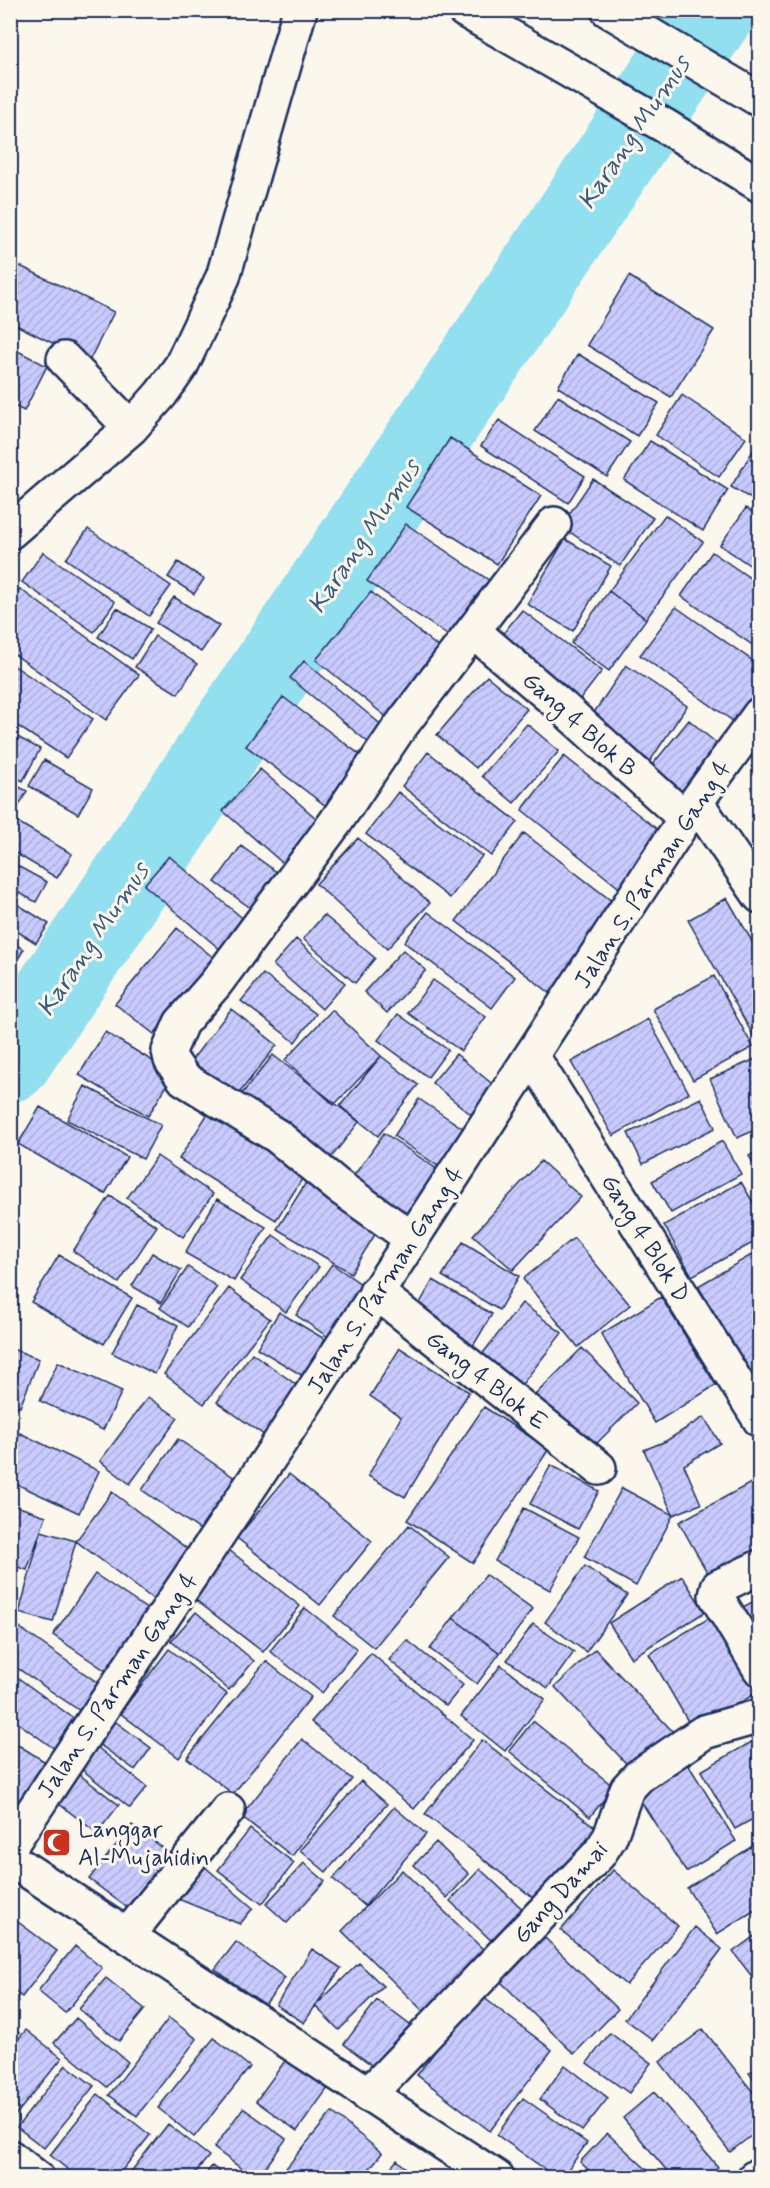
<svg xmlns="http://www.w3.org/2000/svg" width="770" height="2188" font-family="Mynerve,sans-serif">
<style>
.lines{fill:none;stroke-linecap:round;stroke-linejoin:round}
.river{stroke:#91dfef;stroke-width:82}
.building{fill:url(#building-hatch);stroke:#1b2f5e;stroke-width:1.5}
.minor-casing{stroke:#1b2f5e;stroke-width:38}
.primary-casing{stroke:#1b2f5e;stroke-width:38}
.minor{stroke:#fbf7ec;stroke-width:33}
.primary{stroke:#fbf7ec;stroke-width:33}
.labels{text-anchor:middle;stroke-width:6;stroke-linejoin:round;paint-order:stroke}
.street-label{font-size:24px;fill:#1b2f5e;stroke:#fbf7ec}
.poi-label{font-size:24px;fill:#1b2f5e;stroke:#fbf7ec;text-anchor:start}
.water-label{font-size:26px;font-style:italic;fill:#385b82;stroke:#fbf7ec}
</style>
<defs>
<pattern id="building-hatch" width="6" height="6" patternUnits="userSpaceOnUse" patternTransform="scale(1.5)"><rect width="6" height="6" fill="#c9cbfe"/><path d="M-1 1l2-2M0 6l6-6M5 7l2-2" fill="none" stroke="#acafdc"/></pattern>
</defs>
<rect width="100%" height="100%" fill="#fbf7ec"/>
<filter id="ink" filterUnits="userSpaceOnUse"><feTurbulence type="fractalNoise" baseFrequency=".0167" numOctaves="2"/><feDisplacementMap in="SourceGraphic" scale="12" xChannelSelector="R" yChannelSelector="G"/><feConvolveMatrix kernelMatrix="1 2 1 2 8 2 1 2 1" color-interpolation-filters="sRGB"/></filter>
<g filter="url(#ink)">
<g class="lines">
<path class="river" d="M10,1061L715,10"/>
</g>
<path class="building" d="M10,261L114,312L89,361L10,322Z
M629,276L714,330L671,397L587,345Z
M10,347L47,366L24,411L10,404Z
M578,354L659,403L637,436L558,387Z
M682,395L746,438L719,477L656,435Z
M558,396L630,442L607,477L535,431Z
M499,420L585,476L568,503L481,446Z
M450,438L541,496L497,564L406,507Z
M650,441L728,490L703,531L624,480Z
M754,449L760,453V504L731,487Z
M593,479L653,518L620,566L561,526Z
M746,508L760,518V572L720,545Z
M665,515L703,542L646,619L609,591Z
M406,524L493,583L455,640L367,581Z
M88,529L171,586L149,616L66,559Z
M565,539L611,566L573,631L527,604Z
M43,552L115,602L94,632L22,582Z
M712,552L760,585V650L681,596Z
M178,562L204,579L194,594L168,577Z
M20,589L139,675L106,720L10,651V603Z
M609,591L646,619L609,671L571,643Z
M371,592L444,652L389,719L316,660Z
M174,597L219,626L201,652L156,623Z
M676,607L760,666V699L740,726L640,655Z
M117,608L151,629L132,659L98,637Z
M522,610L602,671L575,706L494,645Z
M155,636L197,664L178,694L135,667Z
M304,661L389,731L375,748L290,678Z
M10,663L93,719L66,758L10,721Z
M626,665L687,706L650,761L589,720Z
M487,676L527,709L476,768L437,735Z
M283,697L367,760L330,809L246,746Z
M689,720L728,753L687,802L648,770Z
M527,724L559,751L514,803L482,776Z
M10,733L40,749L23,781L10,774Z
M428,752L518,822L491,856L402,786Z
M564,756L667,837L623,891L522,810Z
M44,760L93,788L78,814L29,786Z
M260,769L325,826L287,867L223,811Z
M10,782L27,791L15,813L10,810Z
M398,792L482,856L450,898L366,834Z
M14,820L72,854L57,878L10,850V826Z
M524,833L618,906L550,993L456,921Z
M358,838L430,903L387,949L316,884Z
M241,846L286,879L260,915L215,882Z
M169,856L247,922L222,951L144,885Z
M10,862L47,882L36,902L10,888Z
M727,898L760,955V1041L757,1042L688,920Z
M17,904L49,924L36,943L10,927V915Z
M428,912L515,977L492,1008L404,942Z
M324,915L375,958L355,983L303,939Z
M177,928L214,958L154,1034L115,1004Z
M296,939L345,983L322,1009L273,965Z
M10,942L24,949L11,971H10Z
M403,950L426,970L387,1013L364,992Z
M263,974L316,1014L295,1042L241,1001Z
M714,976L753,1047L693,1080L653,1009Z
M433,980L486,1017L461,1051L408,1013Z
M231,1009L277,1045L233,1101L187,1066Z
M332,1010L381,1056L334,1105L285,1060Z
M398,1014L448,1050L428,1077L378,1040Z
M648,1019L689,1093L613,1136L571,1062Z
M105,1032L174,1074L148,1116L79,1075Z
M456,1054L502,1092L478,1120L432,1083Z
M273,1055L359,1122L327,1163L241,1095Z
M381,1056L418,1085L378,1136L340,1106Z
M760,1057V1128L737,1138L710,1079Z
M85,1086L161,1125L143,1159L67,1120Z
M701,1098L715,1128L643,1164L628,1133Z
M419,1099L470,1133L445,1171L394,1136Z
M40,1107L127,1157L105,1194L18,1144Z
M212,1107L309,1168L276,1220L179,1159Z
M384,1133L450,1178L413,1229L348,1184Z
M722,1141L741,1174L671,1213L652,1181Z
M760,1150V1174L749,1156Z
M157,1156L213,1194L183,1237L127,1198Z
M541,1161L581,1197L513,1270L473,1235Z
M307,1181L381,1225L351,1273L277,1229Z
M741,1182L760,1214V1239L692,1276L664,1225Z
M110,1196L157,1226L119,1283L73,1251Z
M217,1199L266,1227L234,1281L185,1253Z
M273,1235L319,1267L286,1312L240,1280Z
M574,1238L630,1305L578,1347L523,1279Z
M463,1242L519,1276L499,1310L442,1276Z
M760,1250V1377L754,1380L698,1286Z
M152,1253L181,1270L161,1303L132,1286Z
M59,1255L132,1298L104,1344L31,1302Z
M332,1264L364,1286L328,1337L296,1315Z
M188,1267L217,1287L188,1327L160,1308Z
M433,1280L492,1314L469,1353L411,1319Z
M229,1288L270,1319L204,1404L164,1374Z
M661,1297L716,1385L655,1423L601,1334Z
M522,1303L562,1333L516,1392L476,1362Z
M137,1305L178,1325L155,1374L112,1353Z
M279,1312L333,1344L311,1381L257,1348Z
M10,1348L39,1359L20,1407L10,1403Z
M400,1348L469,1392L405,1497L368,1476L401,1417L370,1396Z
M582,1348L637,1403L587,1453L532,1398Z
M252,1353L305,1391L271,1440L217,1402Z
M58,1362L122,1391L103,1430L40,1401Z
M148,1397L178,1418L130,1484L100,1461Z
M484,1407L549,1449L473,1563L407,1520Z
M704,1417L720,1443L684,1465L701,1504L673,1515L644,1450L666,1441Z
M20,1433L99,1471L79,1513L10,1481V1454Z
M178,1439L245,1485L209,1536L142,1490Z
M551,1465L599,1491L578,1529L530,1504Z
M289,1474L372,1541L320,1605L237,1538Z
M760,1478V1555L712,1581L679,1522Z
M622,1488L673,1515L636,1586L584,1557Z
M112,1492L194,1554L157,1602L76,1541Z
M10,1504L46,1516L27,1570L10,1564Z
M524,1508L579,1537L550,1590L495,1561Z
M409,1525L449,1557L374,1648L334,1616Z
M41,1531L76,1541L53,1622L19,1613Z
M229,1550L300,1606L263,1652L192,1597Z
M585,1566L627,1595L586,1652L545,1622Z
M95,1574L154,1614L112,1675L53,1635Z
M486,1575L533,1609L500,1653L453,1618Z
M682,1576L705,1612L631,1658L609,1623Z
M760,1598V1645L730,1614Z
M305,1608L357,1649L322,1693L270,1651Z
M721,1611L760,1677V1691L693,1730L649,1654Z
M196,1612L254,1661L229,1690L171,1641Z
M453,1618L500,1653L477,1684L430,1649Z
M10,1621L105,1688L86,1715L10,1663Z
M533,1624L574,1652L548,1688L507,1660Z
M407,1640L463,1685L446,1706L389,1660Z
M169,1649L227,1694L179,1758L120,1713Z
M595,1649L676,1735L635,1773L555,1687Z
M371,1653L473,1740L414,1809L311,1722Z
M266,1661L311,1697L233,1794L187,1758Z
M501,1665L545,1699L505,1751L461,1716Z
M10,1672L80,1723L59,1752L10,1717Z
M112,1719L151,1748L135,1770L96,1742Z
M533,1721L614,1787L590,1817L509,1751Z
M760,1737V1815L735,1829L701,1771Z
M302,1739L352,1779L292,1856L241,1816Z
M10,1740L52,1766L10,1831Z
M482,1740L600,1831L542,1905L425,1814Z
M92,1743L147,1787L130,1808L75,1764Z
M686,1761L736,1841L686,1872L635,1792Z
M76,1772L119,1805L97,1833L54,1800Z
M361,1781L387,1804L326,1872L300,1850Z
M394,1807L426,1834L365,1906L333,1879Z
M132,1825L179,1860L137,1915L89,1879Z
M250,1829L294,1863L262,1904L218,1870Z
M760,1841V1907L717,1934L687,1888Z
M436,1842L469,1874L447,1898L414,1865Z
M197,1860L253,1908L240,1924L168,1895Z
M304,1863L325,1881L287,1923L266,1904Z
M480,1869L532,1918L501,1950L450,1901Z
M402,1870L492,1958L431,2019L342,1931Z
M613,1870L678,1926L626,1985L561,1930Z
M10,1916L57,1951L22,1997L10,1988Z
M695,1927L722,1949L653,2040L625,2019Z
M760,1932V1987L733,1952Z
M544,1937L618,2009L574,2054L500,1981Z
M236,1942L285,1978L264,2006L215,1969Z
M75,1946L102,1968L65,2013L38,1991Z
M312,1949L341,1968L304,2023L276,2005Z
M359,1963L383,1986L339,2030L315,2006Z
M106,1978L145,2009L119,2041L79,2009Z
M479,1994L552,2050L490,2131L417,2075Z
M377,2000L415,2029L382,2073L344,2044Z
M76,2018L128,2062L107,2087L54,2043Z
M169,2018L197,2039L137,2116L109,2095Z
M10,2026L19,2033L10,2044Z
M703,2029L760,2101V2129L730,2152L660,2062Z
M26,2030L62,2058L10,2122V2049Z
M610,2033L651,2063L629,2093L587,2063Z
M214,2038L250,2067L194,2137L158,2108Z
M287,2058L328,2088L297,2131L256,2101Z
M66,2065L94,2086L44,2148L17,2127Z
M565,2065L608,2098L582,2131L540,2099Z
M760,2066V2088L749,2073Z
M654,2092L718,2167L706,2178H673L623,2118Z
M98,2094L150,2135L116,2178H78L50,2155Z
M523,2098L587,2143L562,2178H557L497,2135Z
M243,2108L286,2139L258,2178H254L214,2148Z
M332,2112L382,2153L362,2178H278Z
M168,2124L209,2156L191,2178H126Z
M607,2133L656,2178H597L580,2162Z
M397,2160L417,2178H382Z
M212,2166L228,2178H203Z"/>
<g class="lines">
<defs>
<path id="minor" d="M64,359L131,428
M10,532L131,428L161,394L181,366L223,277L300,10
M473,631L561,706L686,819
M696,802L760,896
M532,1056L760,1420
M411,1238L338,1186L277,1136L184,1079L171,1060L169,1051L181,1023L216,983L335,823L397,731L554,524
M376,1292L599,1468
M760,1567L718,1587L716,1596L760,1669
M10,1846L276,1448L696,802L760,714
M10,1859L497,2178
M127,1936L228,1810
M368,2095L599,1854L610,1837L627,1789L639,1776L704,1732L760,1716
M10,2157L37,2178
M754,2178L760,2174"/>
<path id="primary" d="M464,10L665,126L760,185
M608,10L760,100"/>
</defs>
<use href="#minor" class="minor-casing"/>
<use href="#primary" class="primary-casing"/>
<use href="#minor" class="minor"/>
<use href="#primary" class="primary"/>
</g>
</g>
<defs>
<symbol id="mosque-square" viewBox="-11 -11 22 22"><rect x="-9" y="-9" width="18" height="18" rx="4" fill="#c8321e" stroke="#fbf7ec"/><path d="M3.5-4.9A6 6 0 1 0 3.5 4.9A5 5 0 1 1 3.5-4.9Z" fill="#fff"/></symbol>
</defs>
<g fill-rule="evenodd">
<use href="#mosque-square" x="40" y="1826" width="33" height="33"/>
</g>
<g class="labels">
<g class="street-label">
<text transform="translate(580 724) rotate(42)" y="8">Gang 4 Blok B</text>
<text transform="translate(652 874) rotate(-57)" y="8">Jalan S. Parman Gang 4</text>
<text transform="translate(646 1238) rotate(58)" y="8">Gang 4 Blok D</text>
<text transform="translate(385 1280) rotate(-57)" y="8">Jalan S. Parman Gang 4</text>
<text transform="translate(487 1380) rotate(38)" y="8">Gang 4 Blok E</text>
<text transform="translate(117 1685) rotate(-56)" y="8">Jalan S. Parman Gang 4</text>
<text transform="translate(560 1892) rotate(-48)" y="8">Gang Damai</text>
</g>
<g class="poi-label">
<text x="78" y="1837">Langgar<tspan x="78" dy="28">Al-Mujahidin</tspan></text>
</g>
<g class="water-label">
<text transform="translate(633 132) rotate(-56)" y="9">Karang Mumus</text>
<text transform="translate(363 536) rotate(-56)" y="9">Karang Mumus</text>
<text transform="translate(92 939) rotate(-56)" y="9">Karang Mumus</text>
</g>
</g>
<rect width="770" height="2188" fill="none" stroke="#fbf7ec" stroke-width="36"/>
<rect x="18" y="18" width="734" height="2152" fill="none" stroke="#1b2f5e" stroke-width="2" filter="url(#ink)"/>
</svg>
